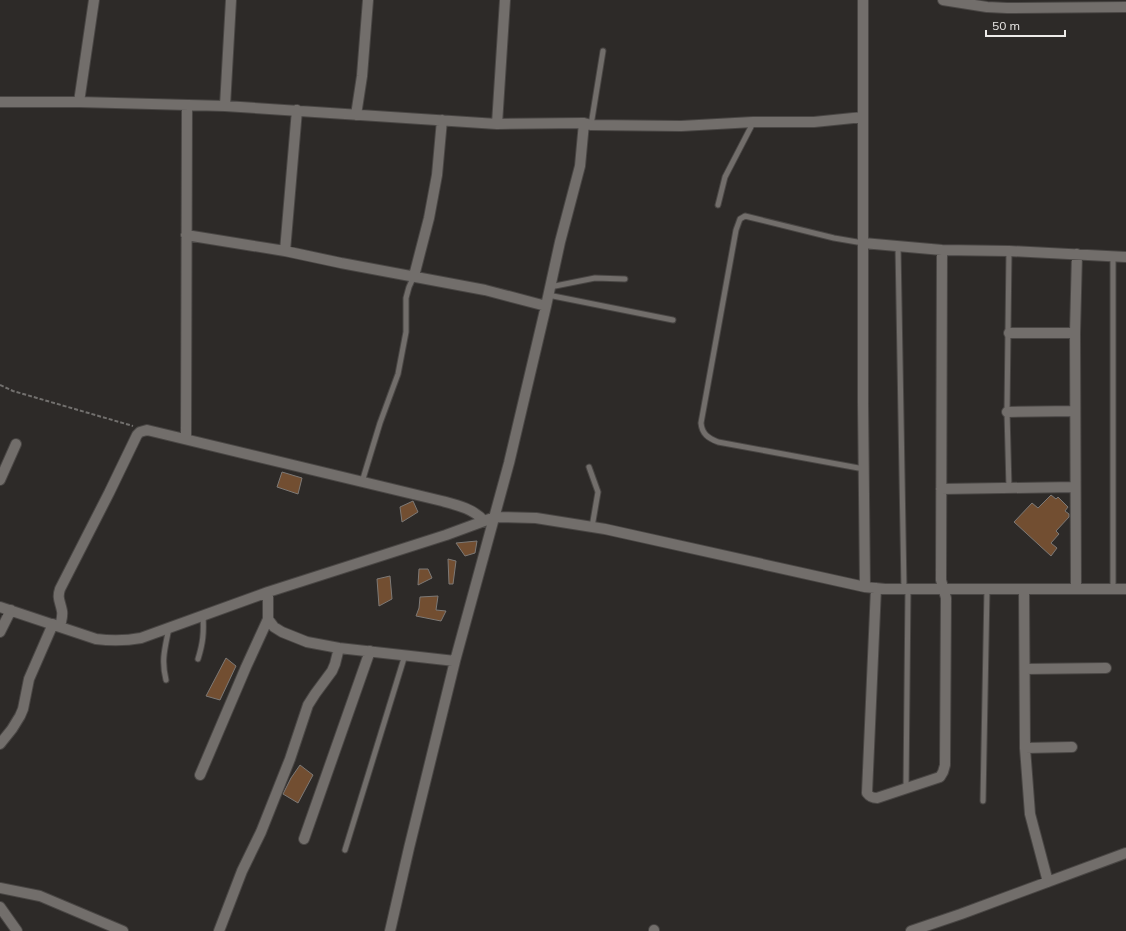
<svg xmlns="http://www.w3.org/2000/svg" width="1126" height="931" font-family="Mulish,sans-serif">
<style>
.building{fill:#724e31;stroke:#7d7976}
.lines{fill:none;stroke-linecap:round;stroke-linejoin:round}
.service-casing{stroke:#494644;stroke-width:7}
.minor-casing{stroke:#494644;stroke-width:12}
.path{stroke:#72706e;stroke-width:2;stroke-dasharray:4 2;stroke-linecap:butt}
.service{stroke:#726e6b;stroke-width:5}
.minor{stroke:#726e6b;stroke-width:10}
</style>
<rect width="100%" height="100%" fill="#2d2a28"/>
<path class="building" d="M282,472L302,478L298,494L277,487Z
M1051,495L1056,499L1058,497L1068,507L1065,511L1069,514V517L1056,531L1059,534L1051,543L1057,548L1051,556L1014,522L1032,503L1038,508Z
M413,501L418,512L402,522L400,507Z
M477,541L475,553L465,556L456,543Z
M448,559L456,561L453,584H449Z
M419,569H428L432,578L418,585Z
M390,576L392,599L379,606L377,579Z
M438,596L436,610L446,611L441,621L416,616L419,608L420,597Z
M226,658L236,666L220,700L206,696Z
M300,765L313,775L298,803L283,794L291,778Z"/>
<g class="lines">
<defs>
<path id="service" d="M591,125L603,51
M718,205L725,177L753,123
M863,243L834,238L745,216L740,219L736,230L701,423C702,434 708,438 718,442L864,469
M898,246L904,589
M1009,251L1007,412L1009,488
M1113,256V590
M550,287L595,278L625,279
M548,295L673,320
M589,467L598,492L592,527
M362,482L380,423L398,374L406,332V298L409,287L414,276
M198,659C203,643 204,633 203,616
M166,680C161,660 165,648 169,628
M906,789L908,589
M983,801L987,589
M345,850L405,655"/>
<path id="minor" d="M863,0V403L865,587
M943,0L987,7L1007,8L1126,7
M0,102H79L225,106L497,124L584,123L591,125L681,126L753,122H814L863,117
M79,102L94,0
M225,106L231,0
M356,115L362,76L368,0
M497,124L505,0
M186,235L285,251L341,263L485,290L546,306
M863,243L942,250L1009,251L1126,257
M285,251L297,110
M414,276L429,218L437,175L442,120
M1009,333H1075
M1007,412L1075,411
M186,439L187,106
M0,480L16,444
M941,489L1075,487
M876,588L867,793C870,797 872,798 877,798L940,777L943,772L945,765L946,598L941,580L942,250
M1024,589L1025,748L1030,814L1048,882
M1076,589L1075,333L1077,254
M0,607L96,639C112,641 125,641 141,638L268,592L446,535L495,517L536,518L605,529L865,587L885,589H1126
M268,619L274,627L282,632L307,642L339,648L455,661
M60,627C61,621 63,616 62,611C60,601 57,598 60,589L109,493L137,435L140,432L147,430L442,501C457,505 474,509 484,521
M0,632L11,610
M1025,669L1106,668
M0,744L12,729L20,716L23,709L29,679L53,624
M1025,748L1072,747
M200,775L246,667L268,619V592
M304,839L370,651
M0,888L40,896L123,931
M0,907L17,931
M219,931L242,871L261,832L290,759L308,705L315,694L332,671L335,664L339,648
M390,931L409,848L455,661L509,463L546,306L560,242L580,166L584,123
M654,931V930
M911,931L961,914L1126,853"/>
</defs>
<use href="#service" class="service-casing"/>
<use href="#minor" class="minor-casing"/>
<path class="path" d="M0,385L13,391L133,426"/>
<use href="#service" class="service"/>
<use href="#minor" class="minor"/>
</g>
<path d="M986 30v6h79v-6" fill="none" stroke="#edebe9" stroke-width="2"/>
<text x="992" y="30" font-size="12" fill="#edebe9" stroke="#2d2a28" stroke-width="3" paint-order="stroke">50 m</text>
</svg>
